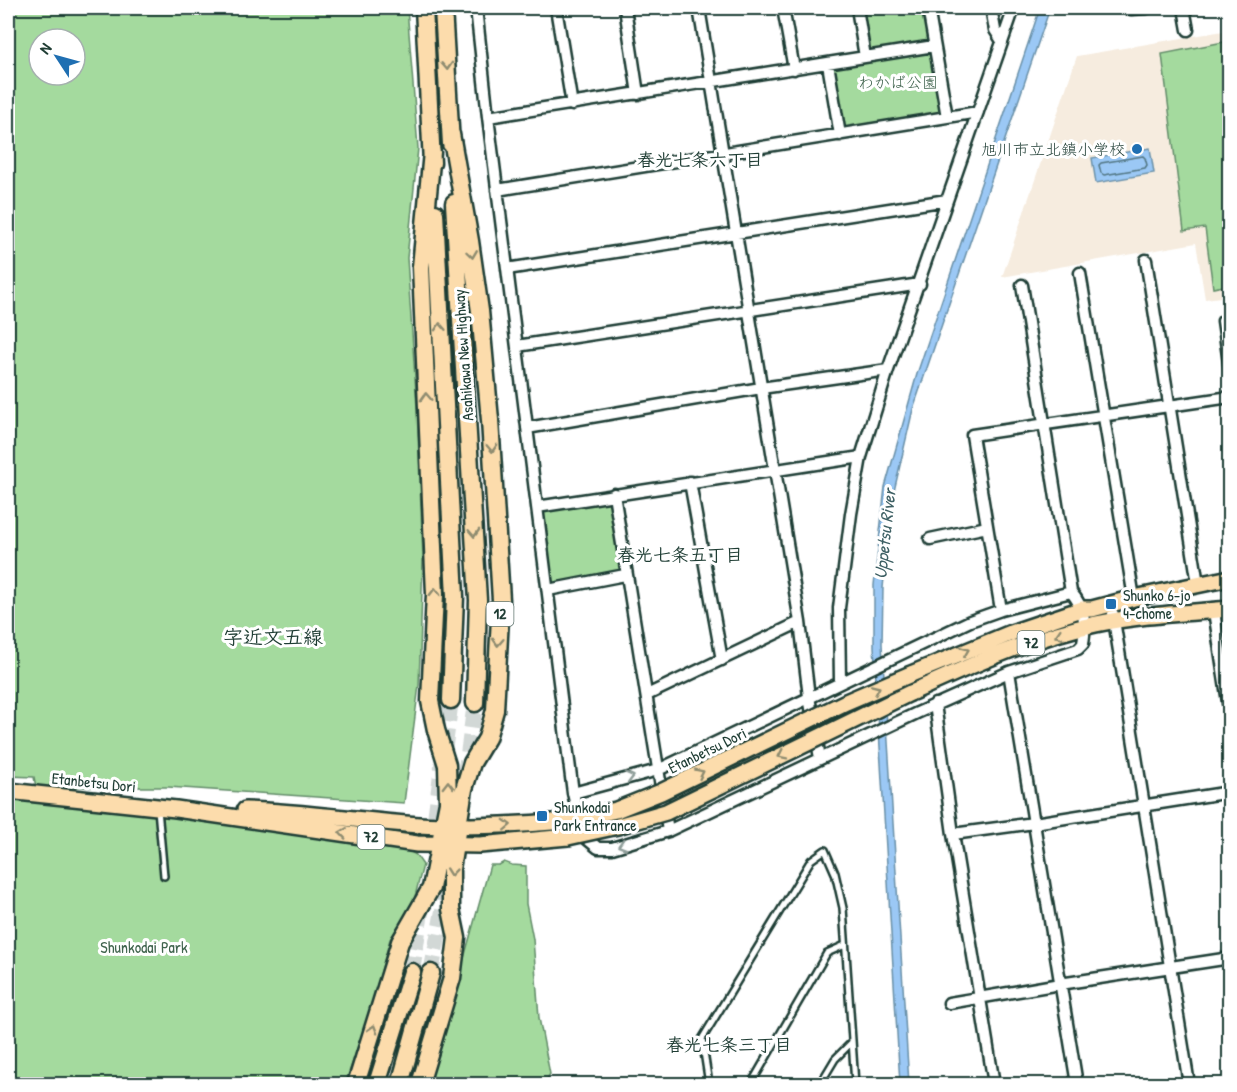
<svg xmlns="http://www.w3.org/2000/svg" width="1237" height="1092" font-family="'Patrick Hand','Klee One',sans-serif">
<style>
.built{fill:#f6ecdf}
.green{fill:#a4da9e;stroke:#628c69;stroke-width:1.5;fill-rule:evenodd}
.water{fill:#9bc8f5;stroke:#6990a8;stroke-width:1.5}
.lines{fill:none;stroke-linecap:round;stroke-linejoin:round}
.shore{stroke:#517581;stroke-width:1.5}
.trunk-tunnel{stroke:#d2d8d6;stroke-width:16;stroke-dasharray:16 8;stroke-linecap:butt}
.service-casing{stroke:#1f3d34;stroke-width:10}
.minor-casing{stroke:#1f3d34;stroke-width:15}
.primary-casing{stroke:#1f3d34;stroke-width:20}
.trunk-casing{stroke:#1f3d34;stroke-width:21}
.service{stroke:#fff;stroke-width:5}
.minor{stroke:#fff;stroke-width:10}
.primary{stroke:#fcdcac;stroke-width:15}
.trunk{stroke:#fcdcac;stroke-width:16}
.primary-bridge-casing{stroke:#1f3d34;stroke-width:20;stroke-linecap:butt}
.primary-bridge{stroke:#fcdcac;stroke-width:15}
.oneway{stroke:#8e8c70}
.oneway2{stroke:#8f9e9a}
.poi-dot{fill:#1f6fb2;stroke:#fff;stroke-width:2}
.labels{text-anchor:middle;stroke-width:6;stroke-linejoin:round;paint-order:stroke}
.shield{fill:#fff;stroke:#627771;stroke-width:1.5}
.shield-label{font-size:15px;font-weight:bold;fill:#1f3d34}
.park-label{font-size:16px;fill:#40644e;stroke:#fff}
.poi-label{font-size:16px;fill:#1f3d34;stroke:#fff;text-anchor:start}
.street-label{font-size:16px;fill:#1f3d34;stroke:#fff}
.neighbourhood-label{font-size:18px;font-weight:bold;fill:#1f3d34;stroke:#fff}
.water-label{font-size:18px;font-style:italic;fill:#3e6064;stroke:#fff}
.quarter-label{font-size:20px;font-weight:bold;fill:#1f3d34;stroke:#fff}
</style>
<rect width="100%" height="100%" fill="#fff"/>
<filter id="ink" filterUnits="userSpaceOnUse"><feTurbulence type="fractalNoise" baseFrequency=".0167" numOctaves="2"/><feDisplacementMap in="SourceGraphic" scale="12" xChannelSelector="R" yChannelSelector="G"/><feConvolveMatrix kernelMatrix="1 2 1 2 8 2 1 2 1" color-interpolation-filters="sRGB"/></filter>
<g filter="url(#ink)">
<path class="built" d="M1229,30V296L1205,299L1196,243L1002,277L1077,56Z"/>
<path class="green" d="M8,8H407L418,148L407,258L417,408L423,559L419,685L404,803L168,787H36L34,777L8,776ZM39,39H75V75H39Z
M857,8H928L947,117L840,135L828,64L865,57Z
M1229,41V285L1213,288L1205,228L1184,231L1162,54Z
M614,494L625,575L548,590L537,507Z
M8,798L174,813L404,848L416,855L423,865L413,904L390,939L369,1014L345,1084H8Z
M504,862L512,865L526,866V904L533,939L539,1018L550,1074L547,1079L549,1084H426L461,969L490,865H499Z"/>
<path class="water" d="M1040,8H1050L913,409L891,504L883,588L882,644L909,1084H900L874,646V585L885,487L917,374Z
M1150,148L1154,173L1096,183L1092,158Z"/>
<g class="lines">
<path class="shore" d="M1143,156L1145,158L1147,165L1145,168L1104,175L1101,173L1099,165L1101,163Z"/>
<path class="trunk-tunnel" d="M465,776L475,703
M432,841L451,700
M412,972L422,905
M431,973L447,890"/>
<defs>
<path id="service" d="M158,809L164,876
M709,1084L702,1039L811,860L825,850L835,873L843,908L855,1084
M751,1084L827,953L845,945
M820,1084L835,1059L851,1043"/>
<path id="minor" d="M476,8L488,117L573,793L582,831L587,839L598,848H612L668,831L917,713L1009,672L1078,649L1083,644C1086,624 1085,608 1071,592L1001,610L970,621L658,770L573,793
M556,8L572,105
M625,8L638,94
M699,8L800,622L809,697L820,758
M783,8L794,69
M857,8L865,57
M928,8L947,117
M991,8L995,30L1002,41
M1126,8L1131,9L1147,8
M1184,8L1188,30
M828,64L840,135
M488,117L934,46
M497,190L978,112
M1146,260L1198,584
M507,269L947,200
M1080,273L1134,598
M1022,285L1071,592
M1223,321L1230,370
M517,346L920,284
M527,428L761,388L888,370
M690,482L722,660
M614,494L668,831
M537,507L861,457
M930,539L987,527
M548,590L625,575
M1001,610L972,435L1230,397
M1214,611L1230,715
M1113,614L1189,1084
M1009,672L1077,1084
M840,682L839,608L851,514L861,457L888,370L1014,8
M647,695L800,622
M935,704L953,834L994,1084
M953,834L1034,823L1230,792
M949,1003L1060,984L1230,958"/>
<path id="primary" d="M911,674L1011,633L1082,609H1092L1134,598L1230,578
M910,693C970,666 1032,637 1096,624C1140,615 1185,613 1230,609
M8,791L176,809L417,844L480,845L568,837
M245,810C304,812 361,821 419,825C468,828 517,825 566,821"/>
<path id="trunk" d="M424,8L432,163
M443,8L451,144
M454,203L478,600L475,703
M435,213L455,596L451,700
M356,1084L400,942L431,888L448,802L447,765L436,730L430,701L435,594L421,267L432,152
M377,1084L412,972
M400,1084L431,973
M420,1084L452,978L457,938L451,909V869L464,789L472,763L487,738L495,710L501,600L490,420L480,311L470,241L451,134"/>
</defs>
<use href="#service" class="service-casing"/>
<use href="#minor" class="minor-casing"/>
<use href="#primary" class="primary-casing"/>
<use href="#trunk" class="trunk-casing"/>
<use href="#service" class="service"/>
<use href="#minor" class="minor"/>
<use href="#primary" class="primary"/>
<use href="#trunk" class="trunk"/>
<defs>
<path id="primary-bridge" d="M566,821L616,810L661,792L846,702L911,674
M568,837L618,826L666,812L910,693"/>
</defs>
<use href="#primary-bridge" class="primary-bridge-casing"/>
<use href="#primary-bridge" class="primary-bridge"/>
</g>
<defs><path id="oneway-chevron" d="M-2-3.5L2.5 0L-2 3.5" fill="none" stroke-width="1.6" stroke-linecap="round" stroke-linejoin="round" transform="scale(1.5)"/></defs>
<g class="oneway">
<use href="#oneway-chevron" transform="translate(447 66) rotate(87)"/>
<use href="#oneway-chevron" transform="translate(472 254) rotate(82)"/>
<use href="#oneway-chevron" transform="translate(440 327) rotate(-93)"/>
<use href="#oneway-chevron" transform="translate(426 397) rotate(-93)"/>
<use href="#oneway-chevron" transform="translate(492 448) rotate(87)"/>
<use href="#oneway-chevron" transform="translate(474 533) rotate(87)"/>
<use href="#oneway-chevron" transform="translate(435 592) rotate(-90)"/>
<use href="#oneway-chevron" transform="translate(1059 635) rotate(163)"/>
<use href="#oneway-chevron" transform="translate(498 642) rotate(93)"/>
<use href="#oneway-chevron" transform="translate(965 651) rotate(-22)"/>
<use href="#oneway-chevron" transform="translate(876 689) rotate(-24)"/>
<use href="#oneway-chevron" transform="translate(782 755) rotate(154)"/>
<use href="#oneway-chevron" transform="translate(700 773) rotate(-26)"/>
<use href="#oneway-chevron" transform="translate(448 785) rotate(-90)"/>
<use href="#oneway-chevron" transform="translate(507 825) rotate(-2)"/>
<use href="#oneway-chevron" transform="translate(343 833) rotate(-172)"/>
<use href="#oneway-chevron" transform="translate(451 872) rotate(96)"/>
<use href="#oneway-chevron" transform="translate(373 1029) rotate(-73)"/>
</g>
<g class="oneway2">
<use href="#oneway-chevron" transform="translate(630 777) rotate(-15)"/>
<use href="#oneway-chevron" transform="translate(622 845) rotate(163)"/>
</g>
</g>
<g class="poi-dot">
<circle cx="1137" cy="149" r="6"/>
<rect x="1105" y="598" width="12" height="12" rx="3"/>
<rect x="536" y="810" width="12" height="12" rx="3"/>
</g>
<g class="labels">
<g class="shield">
<rect x="486.5" y="602" width="27" height="24" rx="4.5"/>
<rect x="1017.5" y="631" width="27" height="24" rx="4.5"/>
<rect x="357.5" y="825" width="27" height="24" rx="4.5"/>
</g>
<g class="shield-label">
<text x="500" y="619">12</text>
<text x="1031" y="648">72</text>
<text x="371" y="842">72</text>
</g>
<g class="park-label">
<text x="898" y="88">わかば公園</text>
<text x="144" y="953">Shunkodai Park</text>
</g>
<g class="poi-label">
<text x="1125" y="155" text-anchor="end">旭川市立北鎮小学校</text>
<text x="1123" y="601">Shunko 6-jo<tspan x="1123" dy="18">4-chome</tspan></text>
<text x="554" y="813">Shunkodai<tspan x="554" dy="18">Park Entrance</tspan></text>
</g>
<g class="street-label">
<text transform="translate(463 355) rotate(-94)" y="6">Asahikawa New Highway</text>
<text transform="translate(707 750) rotate(-26)" y="6">Etanbetsu Dori</text>
<text transform="translate(94 782) rotate(6)" y="6">Etanbetsu Dori</text>
</g>
<g class="neighbourhood-label">
<text x="700" y="166">春光七条六丁目</text>
<text x="680" y="561">春光七条五丁目</text>
<text x="729" y="1051">春光七条三丁目</text>
</g>
<g class="water-label">
<text transform="translate(885 534) rotate(-84)" y="6">Uppetsu River</text>
</g>
<g class="quarter-label">
<text x="273" y="644">字近文五線</text>
</g>
</g>
<rect width="1237" height="1092" fill="none" stroke="#fff" stroke-width="30"/>
<rect x="15" y="15" width="1207" height="1062" fill="none" stroke="#1f3d34" stroke-width="2" filter="url(#ink)"/>
<g transform="translate(57 57) rotate(306)"><circle r="28" fill="#ffffff" stroke="#a5b1ae" stroke-width="1.5"/>
<path d="M0-4.5L10 22L0 15L-10 22Z" fill="#1f6fb2"/>
<text y="-9" font-size="16" font-weight="bold" text-anchor="middle" fill="#1f3d34">N</text>
</g>
</svg>
